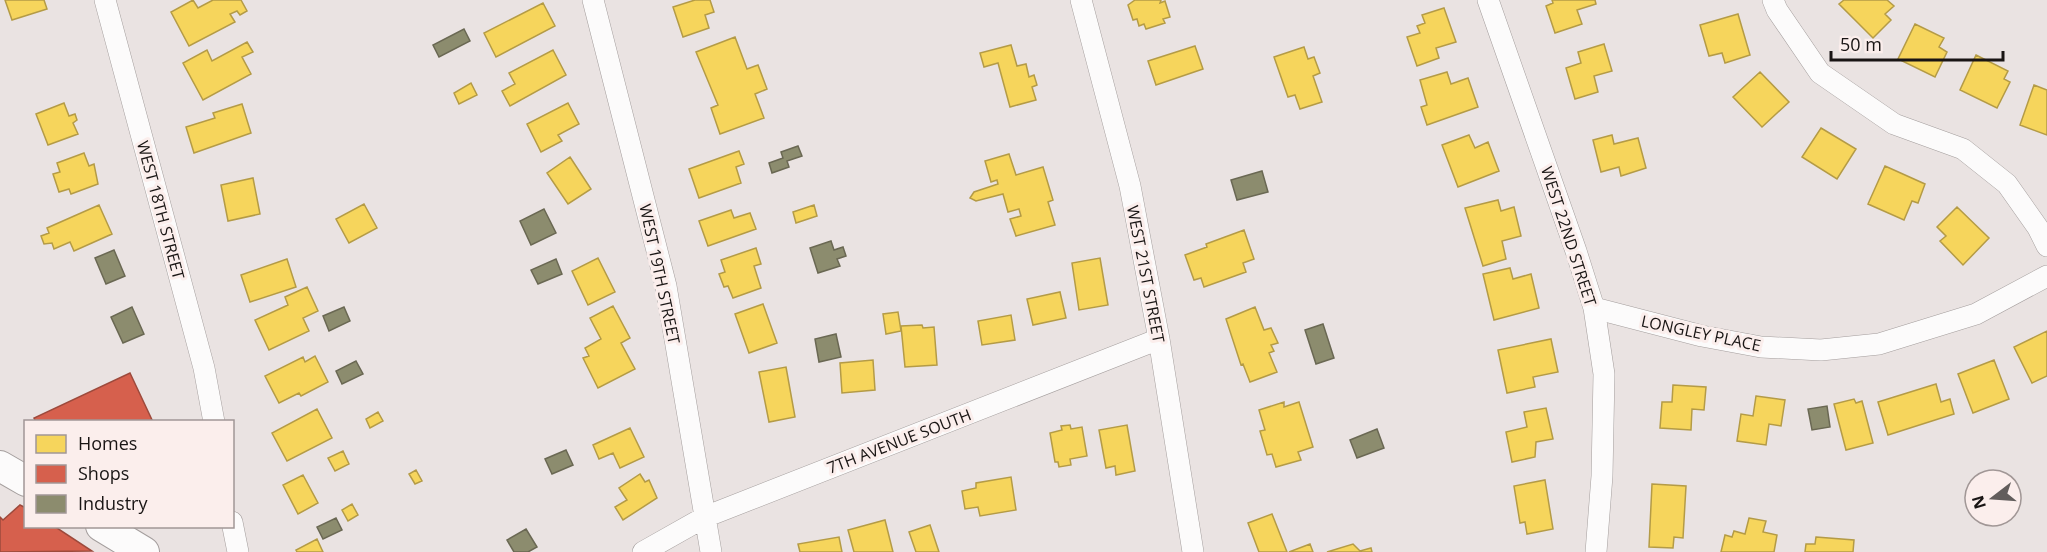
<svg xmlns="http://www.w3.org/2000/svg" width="2047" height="552" font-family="'Open Sans',sans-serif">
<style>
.homes{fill:#f6d55c;stroke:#b49b46;stroke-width:1.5}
.shops{fill:#d6604d;stroke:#9d4a3c;stroke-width:1.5}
.industry{fill:#8c8c6e;stroke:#6a6853;stroke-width:1.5}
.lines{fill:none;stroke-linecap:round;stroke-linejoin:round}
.street-casing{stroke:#a49e9d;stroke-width:22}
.secondary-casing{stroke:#a49e9d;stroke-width:32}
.street{stroke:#fcfbfb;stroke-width:21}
.secondary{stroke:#fcfbfb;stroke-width:30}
.labels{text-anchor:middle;stroke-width:6;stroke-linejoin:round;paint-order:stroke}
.street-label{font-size:16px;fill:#191514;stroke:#fbeeec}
</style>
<rect width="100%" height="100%" fill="#eae3e2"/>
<path class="homes" d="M5,0H44L47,9L12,20Z
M193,0L198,8L213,0H241L247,11L240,15L237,11L230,14L235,22L189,46L171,12Z
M695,0H710L714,12L705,15L709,28L683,37L673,7Z
M1161,0L1160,3L1165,1L1170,17L1163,19L1165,23L1146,29L1144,24L1139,26L1137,19L1133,20L1128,5L1135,0Z
M1552,0H1595L1596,4L1577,10L1582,24L1555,33L1546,6L1553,3Z
M1844,0H1887L1894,6L1885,14L1891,20L1873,38L1839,4Z
M543,3L555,26L496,57L484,33Z
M1444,8L1456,42L1436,48L1439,58L1417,66L1407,37L1420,33L1417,26L1425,23L1422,15Z
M1738,14L1750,55L1725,63L1722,53L1709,56L1700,25Z
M1915,24L1944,38L1939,47L1947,52L1935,77L1898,59Z
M735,37L747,69L758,65L767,89L755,94L764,118L720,134L711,108L718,105L696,52Z
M247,42L253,52L242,57L251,74L203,100L183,63L207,50L212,61Z
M1604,44L1612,71L1594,76L1598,92L1575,99L1566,68L1581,63L1578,52Z
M1011,45L1017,66L1026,64L1029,77L1034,75L1037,85L1032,87L1036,100L1010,107L998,63L984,67L980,53Z
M1195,46L1203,69L1156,85L1148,61Z
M1304,47L1308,59L1314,57L1320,73L1313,76L1322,102L1300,109L1295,95L1288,97L1274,57Z
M553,50L566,75L510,106L502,91L515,84L509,73Z
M1976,55L2008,71L2004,79L2010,82L1997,108L1960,90Z
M1447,72L1451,84L1468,78L1478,107L1427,125L1421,107L1427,105L1420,80Z
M1760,72L1789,102L1762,127L1733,97Z
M471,83L477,95L459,104L454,93Z
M2034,85L2047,90V135L2020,125Z
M64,103L69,116L75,114L77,120L73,123L78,134L48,145L36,114Z
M568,103L579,124L558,135L562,141L541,152L527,124Z
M242,104L251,133L194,153L186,127L215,118L213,113Z
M1821,128L1856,149L1837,179L1802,157Z
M1469,135L1475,148L1488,142L1499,171L1458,187L1442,145Z
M1612,135L1614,144L1638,138L1646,168L1621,176L1619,167L1601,172L1593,140Z
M739,151L744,164L736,167L741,183L699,198L689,169Z
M84,153L89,166L94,164L98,184L71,194L69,189L59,192L53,174L60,172L57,163Z
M1009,154L1016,175L1043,167L1053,200L1048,202L1055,225L1016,236L1010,219L1021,216L1019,209L1008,212L1003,194L976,201L970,198L974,192L998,184L997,180L991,182L985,161Z
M570,157L591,189L568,204L547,173Z
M1885,166L1925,184L1918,203L1912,201L1904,220L1868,204Z
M253,178L260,214L228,221L221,185Z
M1498,200L1501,211L1514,207L1521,236L1502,241L1506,259L1483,266L1465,208Z
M364,204L377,228L349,243L336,219Z
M99,205L112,234L74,251L70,242L54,249L52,243L44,244L41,236L49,233L47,228Z
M814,205L817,216L796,223L793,212Z
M1957,207L1989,238L1963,265L1940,241L1946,236L1937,227Z
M731,210L734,218L750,213L756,229L708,246L699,221Z
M1244,230L1254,259L1243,263L1246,272L1204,287L1201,278L1194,280L1185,255L1207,247L1206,244Z
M756,248L761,264L754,266L761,288L733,298L728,286L724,287L719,274L725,272L721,260Z
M598,258L615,292L588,305L572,271Z
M1100,258L1108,305L1079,310L1072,263Z
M287,259L296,287L250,302L241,275Z
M1510,268L1513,279L1531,274L1539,308L1494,320L1483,274Z
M307,287L318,311L303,318L309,331L269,350L255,320L288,305L285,297Z
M1060,292L1066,318L1033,325L1027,299Z
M763,304L777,343L749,353L735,314Z
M613,306L630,338L621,343L635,369L598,388L583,358L589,356L585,348L601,339L590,318Z
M1255,307L1264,330L1271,328L1278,343L1271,345L1274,351L1269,353L1277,372L1250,382L1243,364L1241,365L1226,319Z
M898,312L901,331L886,334L883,314Z
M1011,315L1015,340L982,345L978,321Z
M922,325L923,328L934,327L937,365L905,367L901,326Z
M2047,331V376L2032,383L2014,347Z
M1551,339L1558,372L1533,377L1535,387L1507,393L1498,350Z
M315,356L328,382L301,396L299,393L279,403L265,376L303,357L305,362Z
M873,360L875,390L842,393L840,363Z
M1994,360L2009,399L1973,413L1958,374Z
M786,367L795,417L769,422L759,372Z
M1936,384L1941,402L1950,399L1954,414L1888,435L1878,402Z
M1673,385L1706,387L1704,410L1692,409L1691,430L1660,428L1662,402H1672Z
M1756,396L1785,400L1781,426L1769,424L1766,445L1737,441L1741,414L1753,416Z
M1854,399L1856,403L1862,401L1873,443L1846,450L1834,404Z
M1284,402V407L1299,402L1313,447L1298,452L1301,460L1276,467L1272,454L1267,455L1260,431L1265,430L1259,410Z
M1546,408L1553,439L1536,442L1535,457L1512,462L1506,432L1527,427L1524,412Z
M317,409L332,438L287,461L272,433Z
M378,412L383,421L370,428L366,419Z
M1070,425L1071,429L1082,427L1087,456L1070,459L1071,465L1059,467L1058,462H1055L1050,433L1062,430L1061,426Z
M1127,425L1135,471L1116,475L1115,466L1106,468L1099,430Z
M630,428L644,457L620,468L613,453L599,459L593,445Z
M343,451L349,464L335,471L328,458Z
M416,470L422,481L415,484L409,474Z
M640,474L645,482L649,480L657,498L623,520L615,507L627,500L619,488Z
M303,475L318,503L298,514L283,485Z
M1011,477L1016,510L980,516L978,507L965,509L962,491L976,488V483Z
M1545,480L1553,529L1527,534L1525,522L1520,523L1514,486Z
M1652,484L1686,486L1683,538L1674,537L1673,548L1649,547Z
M352,504L358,515L348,521L342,510Z
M1272,514L1287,552H1259L1248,523Z
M1749,518L1766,521L1763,532L1777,535L1774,552H1721L1725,535L1732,537L1734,531L1745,534Z
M885,520L893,552H854L848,530Z
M930,525L939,552H916L909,532Z
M839,537L842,552H800L798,544Z
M1816,537L1854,540L1853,552H1805L1806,544H1815Z
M317,539L323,552H297L296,550Z
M1310,544L1313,552H1289Z
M1353,544L1360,551L1371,548L1372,552H1327Z"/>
<path class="shops" d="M130,373L153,422H36L34,418Z
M20,505L26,508V526H54L92,551L0,552V517L3,520Z"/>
<path class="industry" d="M464,29L470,41L439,57L433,45Z
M798,146L802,156L787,161L789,167L772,173L769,163L783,158L781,152Z
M1262,171L1268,192L1237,200L1231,180Z
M544,209L556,233L531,245L520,221Z
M831,241L834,250L843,247L846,256L837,259L840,266L818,273L810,248Z
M114,250L125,276L106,284L95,258Z
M556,259L562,274L538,284L531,270Z
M132,307L144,334L123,343L111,317Z
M344,307L350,321L329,331L323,316Z
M1323,324L1334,358L1316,364L1305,330Z
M836,334L841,357L819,362L815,339Z
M356,361L363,374L342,384L336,371Z
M1827,406L1830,427L1812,430L1808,409Z
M1377,429L1384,448L1357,458L1350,440Z
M566,450L573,465L552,474L545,459Z
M336,518L342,530L323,539L317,527Z
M526,529L537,547L528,552H514L507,540Z"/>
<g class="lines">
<defs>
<path id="street" d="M105,0L204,368L214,422
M593,0L666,286L711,552
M1081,0L1130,186L1159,339L1193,552
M1488,0L1576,251L1594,308L1604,374L1602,476L1596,552
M1773,0L1777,10L1820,73L1894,124L1963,149L2007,184L2038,228L2047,246
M1594,308L1702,336L1761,347L1821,350L1879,344L1976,314L2047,276
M232,522L238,552
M643,552L705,517L1159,339"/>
<path id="secondary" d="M0,466L26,481
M101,526L144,552"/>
</defs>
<use href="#street" class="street-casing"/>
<use href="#secondary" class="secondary-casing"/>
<use href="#street" class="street"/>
<use href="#secondary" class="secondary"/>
</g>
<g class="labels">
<g class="street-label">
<text transform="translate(161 210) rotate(75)" y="6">WEST 18TH STREET</text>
<text transform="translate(1569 236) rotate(72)" y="6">WEST 22ND STREET</text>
<text transform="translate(660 274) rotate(78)" y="6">WEST 19TH STREET</text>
<text transform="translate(1146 274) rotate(79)" y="6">WEST 21ST STREET</text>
<text transform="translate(1701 333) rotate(12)" y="6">LONGLEY PLACE</text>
<text transform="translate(899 441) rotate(-21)" y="6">7TH AVENUE SOUTH</text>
</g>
</g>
<rect x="24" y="420" width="210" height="108" fill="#fbeeec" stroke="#a19796" stroke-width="1.5"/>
<rect x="36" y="435" width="30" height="18" fill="#f6d55c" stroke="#a19796" stroke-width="1.5"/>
<text x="78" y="450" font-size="18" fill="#191514">Homes</text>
<rect x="36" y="465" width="30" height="18" fill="#d6604d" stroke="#a19796" stroke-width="1.5"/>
<text x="78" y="480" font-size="18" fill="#191514">Shops</text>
<rect x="36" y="495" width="30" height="18" fill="#8c8c6e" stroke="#a19796" stroke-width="1.5"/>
<text x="78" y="510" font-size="18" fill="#191514">Industry</text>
<g transform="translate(1993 498) rotate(253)"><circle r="28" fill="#fbeeec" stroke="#a19796" stroke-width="1.5"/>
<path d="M0-4.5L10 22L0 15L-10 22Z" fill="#625d5c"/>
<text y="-9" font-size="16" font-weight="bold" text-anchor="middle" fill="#191514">N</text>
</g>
<path d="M1831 51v9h172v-9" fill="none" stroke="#191514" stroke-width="3"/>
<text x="1840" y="51" font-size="18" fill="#191514" stroke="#fbeeec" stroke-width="4.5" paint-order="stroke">50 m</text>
</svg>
